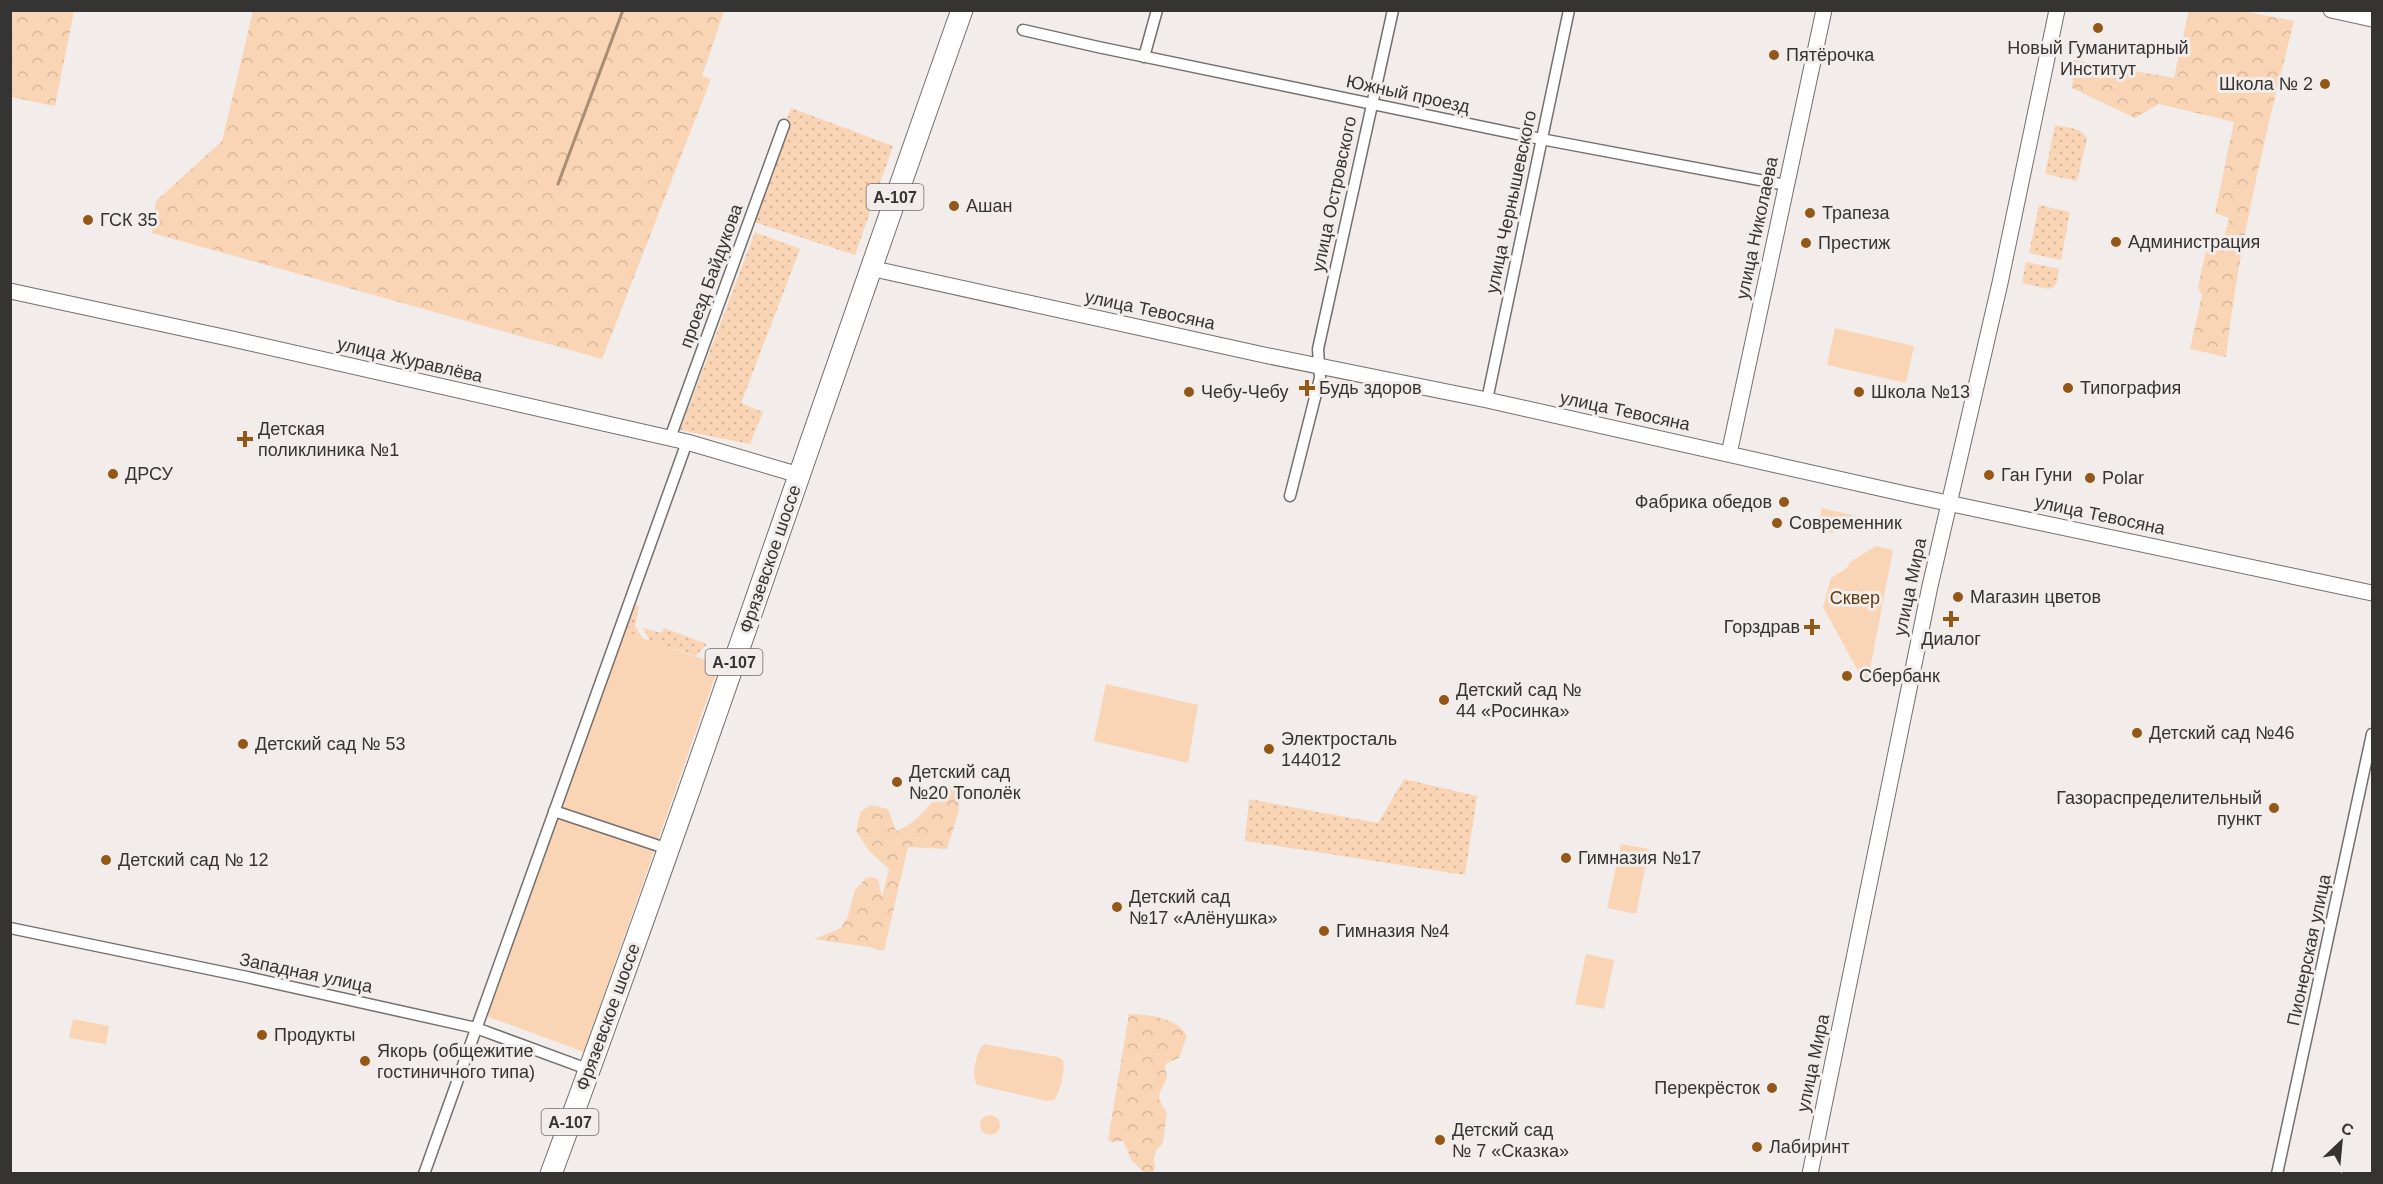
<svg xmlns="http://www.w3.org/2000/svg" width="2383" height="1184" font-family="Helvetica,sans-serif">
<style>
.grass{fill:url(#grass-dots)}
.forest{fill:url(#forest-crowns)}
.park{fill:#f9d4b5}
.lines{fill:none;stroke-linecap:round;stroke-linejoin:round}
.stream{stroke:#a88c74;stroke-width:3}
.street-casing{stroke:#736f6c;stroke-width:13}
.secondary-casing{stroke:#736f6c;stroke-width:17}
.highway-casing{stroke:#736f6c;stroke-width:23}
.street{stroke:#fff;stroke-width:10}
.secondary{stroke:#fff;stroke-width:15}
.highway{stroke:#fff;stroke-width:21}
.poi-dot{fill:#935718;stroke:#f2edea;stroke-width:2}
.labels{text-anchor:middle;stroke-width:6;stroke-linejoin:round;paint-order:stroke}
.shield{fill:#f2edea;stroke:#6e6c69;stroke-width:1.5}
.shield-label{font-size:16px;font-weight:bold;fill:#353432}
.poi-label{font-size:18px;fill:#353432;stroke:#f2edea;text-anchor:start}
.street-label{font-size:18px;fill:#353432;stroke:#f2edea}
.park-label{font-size:18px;fill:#613a13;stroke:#f2edea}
</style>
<defs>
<pattern id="grass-dots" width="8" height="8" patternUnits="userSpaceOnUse" patternTransform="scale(1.5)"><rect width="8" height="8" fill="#f9d4b5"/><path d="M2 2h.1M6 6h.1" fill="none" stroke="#d6b79c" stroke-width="1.8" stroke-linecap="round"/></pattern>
<pattern id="forest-crowns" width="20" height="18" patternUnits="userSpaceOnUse" patternTransform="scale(1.5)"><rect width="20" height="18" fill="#f9d4b5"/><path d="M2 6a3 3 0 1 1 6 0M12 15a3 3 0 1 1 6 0" fill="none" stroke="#d6b79c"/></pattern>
</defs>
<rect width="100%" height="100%" fill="#f2edea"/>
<path class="grass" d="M791,108L893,146L855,255L748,220Z
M2055,125C2067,128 2082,127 2087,139L2077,181L2045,174Z
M2039,205L2070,212L2061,260L2029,253Z
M755,232L800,249L741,403L763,412L750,444L680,430Z
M2026,262L2059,269L2057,282L2053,288L2048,289L2022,283Z
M635,604L639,607L635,626L644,640L625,633Z
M643,628L661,633L664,628L707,644L696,656L650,641Z
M1404,779L1477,796L1465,875L1245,841L1249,799L1378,823Z"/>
<path class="forest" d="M11,10L74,11L55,106L11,97Z
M2189,10L2243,11L2294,21C2266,132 2239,243 2226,357L2190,349L2202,295L2198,288L2205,254L2225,234L2229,218L2215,213L2234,122L2159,104L2135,118L2072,88L2074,60L2174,78Z
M253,11H724L702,76L711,79L602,359L152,233L156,201L222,141Z
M944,786L959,789V811L947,849L908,847L884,951L869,947L814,939L841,928L848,916L855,890L866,878L872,877L878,879L882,897L889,869L869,851L856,831L861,811L871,805L888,809L896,831C916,824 932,803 944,786Z
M1129,1014C1148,1014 1178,1018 1187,1036L1179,1058L1165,1064L1167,1078L1160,1092L1159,1099L1167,1113L1166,1120L1163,1143L1156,1151L1154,1159L1155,1167L1153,1173H1145L1132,1161L1123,1141L1111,1142L1108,1140Z"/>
<path class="park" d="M1835,328L1914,346L1906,383L1827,365Z
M1822,508L1856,516L1853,529L1835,525L1833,533L1824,531L1825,523L1819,522Z
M1876,546L1893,550L1868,679L1864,682L1823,607L1831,578L1847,568L1850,562Z
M625,632L711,662L717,671L584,1052L481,1014Z
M1106,684L1198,705L1188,763L1094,741Z
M1621,844L1649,849L1636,914L1607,908Z
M1586,954L1614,960L1604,1009L1575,1004Z
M73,1019L109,1026L106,1044L69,1038Z
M984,1044L1058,1057L1063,1060C1065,1071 1061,1091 1054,1100L1047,1101L977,1085C971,1075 976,1052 984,1044Z
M980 1125a10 10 0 1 1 20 0a10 10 0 1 1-20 0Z"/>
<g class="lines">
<path class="stream" d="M558,184L623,10"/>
<defs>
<path id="street" d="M1023,30L1098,47L1541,139L1786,185
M1144,57L1157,10
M1487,400L1569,10
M670,438L784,125
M1290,496L1320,378L1318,349L1393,10
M554,811L668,849
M10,928L247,977L476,1028L590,1070
M424,1174L687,442
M2277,1174L2372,734"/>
<path id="secondary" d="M2331,10L2372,19
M870,268L1264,355L1487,400L1910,495L2372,593
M10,291L228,338L687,442L799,475
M1729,454L1824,10
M1810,1174L1930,586L2000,283L2057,10"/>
<path id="highway" d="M551,1174C694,788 824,398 962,10"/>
</defs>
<use href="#street" class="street-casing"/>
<use href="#secondary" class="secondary-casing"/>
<use href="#highway" class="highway-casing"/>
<use href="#street" class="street"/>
<use href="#secondary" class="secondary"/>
<use href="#highway" class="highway"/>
</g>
<g class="poi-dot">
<circle cx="2098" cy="28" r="6"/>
<circle cx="1774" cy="55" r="6"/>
<circle cx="2325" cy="84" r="6"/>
<circle cx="954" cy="206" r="6"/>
<circle cx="1810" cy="213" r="6"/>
<circle cx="88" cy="220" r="6"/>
<circle cx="2116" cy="242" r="6"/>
<circle cx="1806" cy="243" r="6"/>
<path d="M1304 379h6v6h6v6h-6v6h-6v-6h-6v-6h6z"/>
<circle cx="2068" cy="388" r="6"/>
<circle cx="1189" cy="392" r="6"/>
<circle cx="1859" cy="392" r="6"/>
<path d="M242 430h6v6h6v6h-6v6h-6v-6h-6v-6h6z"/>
<circle cx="113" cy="474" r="6"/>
<circle cx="1989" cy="475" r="6"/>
<circle cx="2090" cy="478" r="6"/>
<circle cx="1784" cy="502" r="6"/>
<circle cx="1777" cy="523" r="6"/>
<circle cx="1958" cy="597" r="6"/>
<path d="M1948 610h6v6h6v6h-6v6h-6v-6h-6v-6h6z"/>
<path d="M1809 618h6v6h6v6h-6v6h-6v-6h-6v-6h6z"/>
<circle cx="1847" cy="676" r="6"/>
<circle cx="1444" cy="700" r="6"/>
<circle cx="2137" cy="733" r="6"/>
<circle cx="243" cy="744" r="6"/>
<circle cx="1269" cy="749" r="6"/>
<circle cx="897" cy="782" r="6"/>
<circle cx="2274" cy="808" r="6"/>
<circle cx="1566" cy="858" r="6"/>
<circle cx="106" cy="860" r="6"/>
<circle cx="1117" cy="907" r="6"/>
<circle cx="1324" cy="931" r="6"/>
<circle cx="262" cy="1035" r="6"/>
<circle cx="365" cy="1061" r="6"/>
<circle cx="1772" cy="1088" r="6"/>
<circle cx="1440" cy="1140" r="6"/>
<circle cx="1757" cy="1147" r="6"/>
</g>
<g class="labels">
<g class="shield">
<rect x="866.5" y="184" width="57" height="26" rx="4.5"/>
<rect x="705.5" y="649" width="57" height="26" rx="4.5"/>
<rect x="541.5" y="1109" width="57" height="26" rx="4.5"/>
</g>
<g class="shield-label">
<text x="895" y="203">А-107</text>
<text x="734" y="668">А-107</text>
<text x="570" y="1128">А-107</text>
</g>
<g class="poi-label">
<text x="2098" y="54" text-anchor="middle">Новый Гуманитарный<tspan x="2098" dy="21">Институт</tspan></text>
<text x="1786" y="61">Пятёрочка</text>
<text x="2313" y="90" text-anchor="end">Школа № 2</text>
<text x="966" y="212">Ашан</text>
<text x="1822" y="219">Трапеза</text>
<text x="100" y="226">ГСК 35</text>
<text x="2128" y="248">Администрация</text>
<text x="1818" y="249">Престиж</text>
<text x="1319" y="394">Будь здоров</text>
<text x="2080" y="394">Типография</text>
<text x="1201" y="398">Чебу-Чебу</text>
<text x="1871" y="398">Школа №13</text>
<text x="258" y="435">Детская<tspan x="258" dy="21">поликлиника №1</tspan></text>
<text x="125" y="480">ДРСУ</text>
<text x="2001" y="481">Ган Гуни</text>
<text x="2102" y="484">Polar</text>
<text x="1772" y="508" text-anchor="end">Фабрика обедов</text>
<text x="1789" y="529">Современник</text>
<text x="1970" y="603">Магазин цветов</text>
<text x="1800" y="633" text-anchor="end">Горздрав</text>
<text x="1951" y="645" text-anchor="middle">Диалог</text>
<text x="1859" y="682">Сбербанк</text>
<text x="1456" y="696">Детский сад №<tspan x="1456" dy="21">44 «Росинка»</tspan></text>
<text x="2149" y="739">Детский сад №46</text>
<text x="1281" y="745">Электросталь<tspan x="1281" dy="21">144012</tspan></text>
<text x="255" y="750">Детский сад № 53</text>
<text x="909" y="778">Детский сад<tspan x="909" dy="21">№20 Тополёк</tspan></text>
<text x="2262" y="804" text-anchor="end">Газораспределительный<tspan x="2262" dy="21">пункт</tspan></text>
<text x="1578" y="864">Гимназия №17</text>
<text x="118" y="866">Детский сад № 12</text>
<text x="1129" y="903">Детский сад<tspan x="1129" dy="21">№17 «Алёнушка»</tspan></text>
<text x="1336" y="937">Гимназия №4</text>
<text x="274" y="1041">Продукты</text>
<text x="377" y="1057">Якорь (общежитие<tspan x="377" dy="21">гостиничного типа)</tspan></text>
<text x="1760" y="1094" text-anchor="end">Перекрёсток</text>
<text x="1452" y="1136">Детский сад<tspan x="1452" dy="21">№ 7 «Сказка»</tspan></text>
<text x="1769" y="1153">Лабиринт</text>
</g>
<g class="street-label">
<text transform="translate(1408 94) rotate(12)" y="6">Южный проезд</text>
<text transform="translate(1334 194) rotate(-78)" y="6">улица Островского</text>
<text transform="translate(1511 202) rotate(-78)" y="6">улица Чернышевского</text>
<text transform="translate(1757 228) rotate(-78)" y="6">улица Николаева</text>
<text transform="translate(711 276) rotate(-70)" y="6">проезд Байдукова</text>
<text transform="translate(1150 310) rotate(12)" y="6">улица Тевосяна</text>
<text transform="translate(410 360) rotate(13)" y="6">улица Журавлёва</text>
<text transform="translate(1625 411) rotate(12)" y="6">улица Тевосяна</text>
<text transform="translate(2100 515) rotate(12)" y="6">улица Тевосяна</text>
<text transform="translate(770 559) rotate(-71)" y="6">Фрязевское шоссе</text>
<text transform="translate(1910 587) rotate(-78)" y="6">улица Мира</text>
<text transform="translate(2309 950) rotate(-78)" y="6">Пионерская улица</text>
<text transform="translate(306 973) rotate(12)" y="6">Западная улица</text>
<text transform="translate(608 1017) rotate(-70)" y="6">Фрязевское шоссе</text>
<text transform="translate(1813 1063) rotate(-78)" y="6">улица Мира</text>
</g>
<g class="park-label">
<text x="1855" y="604">Сквер</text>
</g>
</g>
<rect width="2383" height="1184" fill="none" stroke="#353432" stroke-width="24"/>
<g transform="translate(2341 1142) rotate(26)" stroke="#f2edea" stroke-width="4.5" paint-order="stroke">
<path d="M0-4.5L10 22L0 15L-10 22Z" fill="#353432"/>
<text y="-9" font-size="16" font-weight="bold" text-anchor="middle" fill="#353432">С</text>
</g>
</svg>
